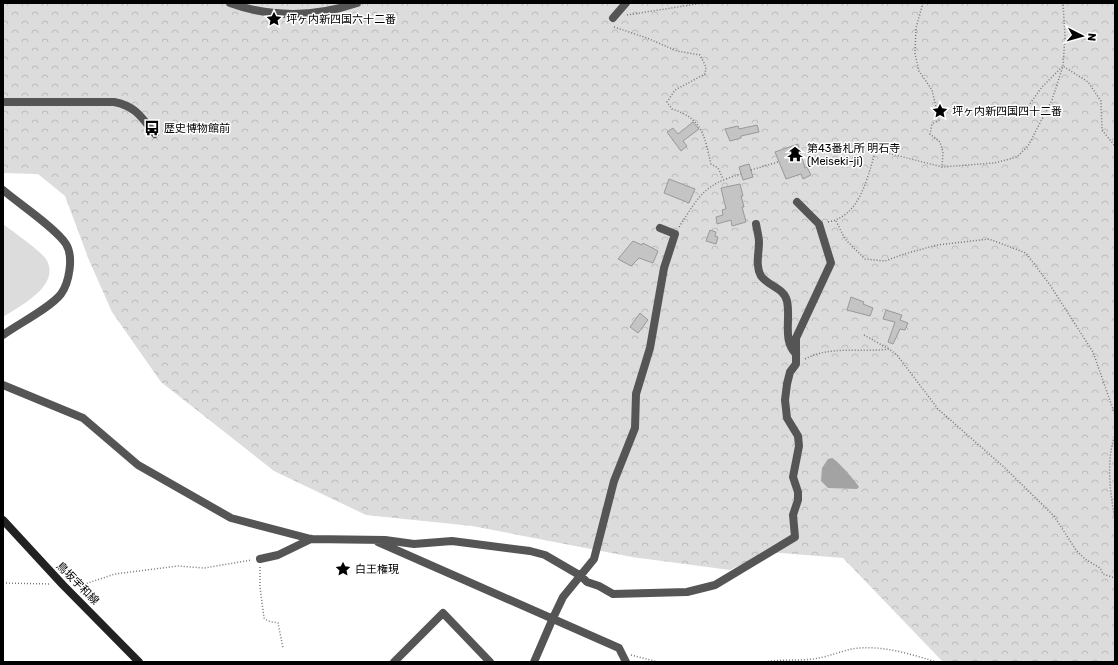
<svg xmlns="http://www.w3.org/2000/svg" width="1118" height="665" font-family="Rubik,'Noto Sans JP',sans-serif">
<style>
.forest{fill:url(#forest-crowns)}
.pitch{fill:#dcdcdc}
.water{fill:#a3a3a3}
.building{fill:#c4c4c4;stroke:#999}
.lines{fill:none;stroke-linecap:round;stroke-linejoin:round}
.path{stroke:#777;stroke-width:1.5;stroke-dasharray:1 2;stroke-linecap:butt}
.minor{stroke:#555;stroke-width:8}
.tertiary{stroke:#555;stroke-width:8}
.secondary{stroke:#222;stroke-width:8}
.labels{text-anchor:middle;stroke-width:3;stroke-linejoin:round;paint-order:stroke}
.poi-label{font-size:11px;fill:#000;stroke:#fff;text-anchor:start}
.street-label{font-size:11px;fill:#000;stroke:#fff}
</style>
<defs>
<pattern id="forest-crowns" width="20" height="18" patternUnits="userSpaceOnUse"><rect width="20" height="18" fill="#dcdcdc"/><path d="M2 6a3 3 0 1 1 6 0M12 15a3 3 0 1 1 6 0" fill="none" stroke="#bbb"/></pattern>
</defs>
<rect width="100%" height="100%" fill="#fff"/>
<path class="forest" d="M3,3H1115V662H943L843,558L768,552L730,570L632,557L472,526L366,515L274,471L161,382L112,312L89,260L65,196L38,174L3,173Z"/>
<path class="pitch" d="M3,224C12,231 41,251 46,259C62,285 20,306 3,317Z"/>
<path class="water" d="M832,458C837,460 857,483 859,487L857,489L828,488L821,481L822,468L828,459Z"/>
<path class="building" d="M693,122L699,129L683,141L687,146L681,151L667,132L673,128L678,134Z
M757,125L759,132L741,136V138L730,141L725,129L738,126L739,129Z
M798,144L805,168L807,167L811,175L803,179L801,174L786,179L775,152Z
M749,164L753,177L743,180L739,167Z
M669,179L695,189L689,203L664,193Z
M740,184L743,196H741L744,207H742L746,222L732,226L731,220L717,224L716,217L723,215L722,210L726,209L721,188Z
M710,230L716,232L715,236L718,237L716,244L706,241Z
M633,241L642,245L643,243L658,251L653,263L639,258L631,266L618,259Z
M851,297L864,302L863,304L873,308L870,316L847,310Z
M886,310L902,315L900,320L908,323L905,330L900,329L893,344L888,342L895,322L883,319Z
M640,313L648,320L638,333L630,327Z"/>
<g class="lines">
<path class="path" d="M923,3L916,28L915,54L919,71L932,90L939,120L932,124L930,134L940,142L943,152L942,167
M627,15L703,3
M614,27L647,38L677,51L700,55L706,67L705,74L675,90L667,102L672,109C703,119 704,135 711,164L718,168L723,179
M982,109L1002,116L1024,112L1042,87L1063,66L1088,82L1101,101L1102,130L1115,146
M751,170L778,162
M836,221L845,239L865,259L885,261L904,254L937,245L989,239L1026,253L1050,285L1093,352L1115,415
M828,222C861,216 867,177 876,150L942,167L994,163L1017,157L1028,146L1052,100L1063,66L1065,36L1063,3
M679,227C700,195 703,185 741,174
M864,335L889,349
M805,359C832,345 861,353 889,349L897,355L938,409L1005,468L1054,516L1076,550L1085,559L1100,568L1103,574L1115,578
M1115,434C1106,461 1110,492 1115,520
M260,567V587L264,618L268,621L278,623L283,648
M3,583L51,584
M75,585H82L115,574L178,566L204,568L252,560
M631,655L658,662
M765,662C781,659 797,661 813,659C827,657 839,652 852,649C879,644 911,654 936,662"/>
<path class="minor" d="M230,3C271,18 316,17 357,3
M613,18L626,3
M756,224C757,230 759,237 759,242C759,254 755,265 761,276C768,286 784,288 787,301C791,319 782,340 796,354
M3,385L83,418L138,465L231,518L311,539L385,540L414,544L452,541L530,551L545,555L581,576L587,582L599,586L613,594L687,592L715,585L795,537L793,515L798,500V492L793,477L799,446L798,436L787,418L785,400L787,384L790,372L796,364V338L831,263L819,224L797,202
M378,542L619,648L626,662
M260,559L278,555L311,539
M553,618L563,597L594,559L614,481L635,428L636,394L650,348L664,268L675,234L660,228
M394,662L443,613L490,662"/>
<path class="tertiary" d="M3,102H114C136,106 142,118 155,134
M3,190C18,203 57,229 66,244C74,257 69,283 61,294C50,308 18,324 3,335
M534,662L553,618"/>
<path class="secondary" d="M3,520L63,585L139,662"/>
</g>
<defs>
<symbol id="sight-bare" viewBox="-9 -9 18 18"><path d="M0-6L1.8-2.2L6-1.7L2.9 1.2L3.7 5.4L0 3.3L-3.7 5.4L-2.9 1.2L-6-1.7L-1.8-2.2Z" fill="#000" stroke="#fff" stroke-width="2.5" paint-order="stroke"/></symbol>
<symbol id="bus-bare" viewBox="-9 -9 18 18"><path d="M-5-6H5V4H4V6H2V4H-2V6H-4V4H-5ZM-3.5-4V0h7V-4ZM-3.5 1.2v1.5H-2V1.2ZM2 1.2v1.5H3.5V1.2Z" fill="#000" stroke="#fff" stroke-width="2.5" paint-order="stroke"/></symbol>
<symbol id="temple-bare" viewBox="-9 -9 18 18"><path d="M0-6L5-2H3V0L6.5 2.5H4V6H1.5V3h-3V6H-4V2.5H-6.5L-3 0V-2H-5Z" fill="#000" stroke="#fff" stroke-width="2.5" paint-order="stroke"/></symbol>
</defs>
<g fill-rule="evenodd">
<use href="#sight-bare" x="263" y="8" width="22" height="22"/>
<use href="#sight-bare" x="929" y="100" width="22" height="22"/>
<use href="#bus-bare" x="141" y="117" width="22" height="22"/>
<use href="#temple-bare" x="784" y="143" width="22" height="22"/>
<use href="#sight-bare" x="332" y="558" width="22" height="22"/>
</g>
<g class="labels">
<g class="poi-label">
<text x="286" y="23">坪ヶ内新四国六十二番</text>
<text x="952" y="115">坪ヶ内新四国四十二番</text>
<text x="164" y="132">歴史博物館前</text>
<text x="807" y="152">第43番札所 明石寺<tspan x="807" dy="13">(Meiseki-ji)</tspan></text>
<text x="355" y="573">白王権現</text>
</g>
<g class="street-label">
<text transform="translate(78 583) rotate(45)" y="4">鳥坂宇和線</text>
</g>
</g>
<rect width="1118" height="665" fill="none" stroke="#000000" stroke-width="8"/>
<g transform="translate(1082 36) rotate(96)" stroke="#ffffff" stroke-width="3" paint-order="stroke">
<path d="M0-3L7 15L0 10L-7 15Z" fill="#000000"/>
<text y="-6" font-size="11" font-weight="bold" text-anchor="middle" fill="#000000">N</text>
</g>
</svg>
